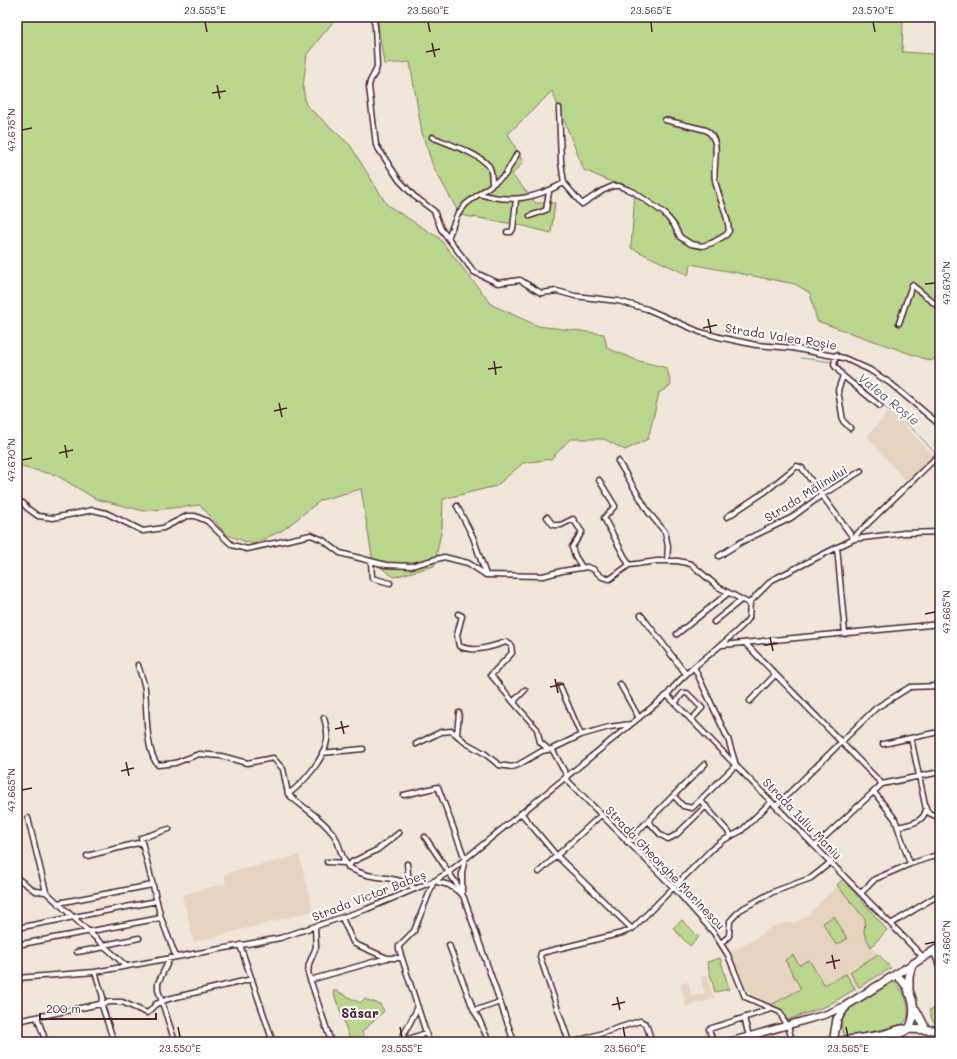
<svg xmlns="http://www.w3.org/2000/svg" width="957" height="1059" font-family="Mali,sans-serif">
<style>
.built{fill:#e7d4c0}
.green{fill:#bbd78e;stroke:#827b5c}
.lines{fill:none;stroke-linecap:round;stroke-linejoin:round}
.stream{stroke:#71909b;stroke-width:1}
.street-casing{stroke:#4a1f2b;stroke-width:7}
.secondary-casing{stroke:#4a1f2b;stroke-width:9}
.primary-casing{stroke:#4a1f2b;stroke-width:10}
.street{stroke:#fff;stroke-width:4}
.secondary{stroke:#fff;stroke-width:6}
.primary{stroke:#fff;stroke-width:7}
.ticks{fill:none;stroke:#4a1f2b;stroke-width:1.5}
.labels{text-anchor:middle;stroke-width:4;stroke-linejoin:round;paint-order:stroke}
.street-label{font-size:12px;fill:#4a1f2b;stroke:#fff}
.water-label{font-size:13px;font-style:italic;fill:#5e5863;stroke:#fff}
.neighbourhood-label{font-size:13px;font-weight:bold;fill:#4a1f2b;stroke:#fff}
.neatline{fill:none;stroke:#4a1f2b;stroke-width:1.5}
.ticks-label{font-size:10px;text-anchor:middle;fill:#4a1f2b}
</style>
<rect width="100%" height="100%" fill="#f1e6da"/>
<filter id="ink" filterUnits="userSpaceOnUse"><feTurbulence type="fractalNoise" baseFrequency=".025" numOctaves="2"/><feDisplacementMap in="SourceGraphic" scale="8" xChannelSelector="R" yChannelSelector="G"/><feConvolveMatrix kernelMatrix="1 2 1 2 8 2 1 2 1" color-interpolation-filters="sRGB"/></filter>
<g filter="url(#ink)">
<path class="built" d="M888,412L898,418L936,458L909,485L867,436Z
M299,855L313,911L194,942L182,895L226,883L224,874Z
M843,879L887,930L871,947L891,968L827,1006L787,1020L781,1011L752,999L729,953L752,941L771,927L784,923L796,922L807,916Z
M707,975L714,999L686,1007L680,984L688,982L692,996L705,993L700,977Z"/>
<path class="green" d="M17,17H337L307,54L303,87L306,105L350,145L387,205L439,238L492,305L538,326L604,334L607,348L639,361L667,368L671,385L659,393L648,439L625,450L604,439H570L551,459L523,463L496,486L443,499L442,528L434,566L394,577L373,562L361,489L321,500L283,530L253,544L227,535L200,505L144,511L96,499L56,475L17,466Z
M377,17H908L903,22L902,52L934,54L940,72V355L931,361L817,321L810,293L795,284L691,264L688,275L631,248L635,192L584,170L552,91L508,134L523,162L512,175L536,203H555L551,233L520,225L460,215L433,166L422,133L410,62L384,64Z
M843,879L887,930L871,947L864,933L865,919L837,885Z
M834,916L847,939L836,945L823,923Z
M682,920L699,937L690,946L673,928Z
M878,954L891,968L859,987L850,972Z
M793,955L799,965L809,960L824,985L846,974L855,989L827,1006L787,1020L781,1011L769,1006L801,989L785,960Z
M720,958L729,989L715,992L707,962Z
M893,982C904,989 911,1006 907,1019L903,1024L847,1038C837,1027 842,1017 852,1007Z
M333,991H337L360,1003L364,999L380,1004L384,1011L362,1032L364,1036L351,1042Z
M940,1008V1024L933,1022L929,1010Z"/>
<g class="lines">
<path class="stream" d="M801,358L832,362
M835,362L842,369L845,375
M882,405L910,426L937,455"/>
<defs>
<path id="street" d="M373,17L375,26L377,66C376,75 369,78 369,87L376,145L399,180L414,196L434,211L441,229L474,272L498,283L520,280L541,293L557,291L575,296L618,301L647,309L700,332L723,338L756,345L792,348L844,358L870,370L890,383L940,425
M559,108L561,162L564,183
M432,137C448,144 478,153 489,166C492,171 492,178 492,184
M479,194L505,175L517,154
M530,216L546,210L549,192
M507,232H511L513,229L516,199
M448,238L457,215L466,204L479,194C512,203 534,199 564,183L582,204L602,191L613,186H619L634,192L664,213L674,225L680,237L691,244L702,246L712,243L726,235L729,231C728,213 718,197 715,180C712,164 723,141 706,130L665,120
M899,323L912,285L940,308
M836,355L834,365L843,376L880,406
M843,376L838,390L843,421L850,428
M618,461L649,513L665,532L668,546L667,560
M599,480L615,506L604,518L629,565
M23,503L27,508L38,516L53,518L93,510L106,513L143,531L163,528L187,516H195L207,521L232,545L247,549L311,535L323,540L340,553L386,565L411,566L444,557L468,563L486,575L543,576L562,571L587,567L593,569L602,577L610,579L629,565L657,561H678L691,564L718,587L750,604
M457,506L473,537L486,575
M547,517L553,525H561L573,519L582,532L572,547L575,556L582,567
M727,517L766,491L797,466L802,468L854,539
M854,539L857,534L940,454
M837,547L845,634
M719,556L741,542L791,518L822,495L861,471
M371,561L372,578L390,583
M458,614L462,616L457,635L459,646C474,653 491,647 506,642L511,645L512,653L491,675L515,704
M641,615L686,674
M714,622L741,600
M677,634L727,594
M745,643L882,784
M722,645L940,624
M138,665C140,673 144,681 145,689C147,709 145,751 158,765L175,763L199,754L221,756L247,763L273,758L283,769L288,794C303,808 321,817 334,835C341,845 341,863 352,869C371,881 399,874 415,889
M620,684L639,718
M560,686L581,735
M525,690L515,700V704L537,729L540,742L548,749
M667,695L923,957
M750,701L775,675
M675,703L683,693H687L702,708L691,720
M457,734L459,713
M911,738L926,809L929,813L940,818
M416,744L441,732L452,731L466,743L484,753L499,765L512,767L518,765L542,751L552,749L581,735L609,727L631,724
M883,744L934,733
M552,749L567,776
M322,753L363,749
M565,778L674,888L714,933L728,955L745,997L780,1012L786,1026
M874,792L895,819L910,864
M288,794C303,784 325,758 327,740C328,733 326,725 324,718
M404,795L438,787L465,859L462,872V894L449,885L434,881L414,931L399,946V949L429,1042
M674,796L683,806L692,808L736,765L728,739L694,667
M700,800L732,836
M776,806L876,708L910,687L940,686
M521,813L556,855L632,929
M28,818L46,892
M648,821L661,835L668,839L676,835L706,806
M898,827C909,824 924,823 926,809
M169,829L141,838L161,918L176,957
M425,837L456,883L464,898L514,1042
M627,842L705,764
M815,846L882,784L940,772
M87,856L142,842
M327,862L345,863
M407,864L409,883
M348,867L352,862L377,850L399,833
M539,872L601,815
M17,878L35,891L46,892L126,966
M861,893L875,879L910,864L940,854
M58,903L152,885
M342,918L353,942L355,944L387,958H402
M891,924L940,894
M17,928L157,901
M315,928L316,947L309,964L308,973L331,1042
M17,942L22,944L161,918
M721,943L729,936L730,921L740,910L773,892L811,878L831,862
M104,945L139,938
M240,945L273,1042
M449,945L474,1011L500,1002
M933,951L940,967
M77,952L106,947
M170,958L158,983V990L175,1042
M95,972L103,997L101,1003L114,1042
M17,978L95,972L280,938L367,909L434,881L449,872L667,695C689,666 722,648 746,622L749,618L750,602L772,580L854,539L904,533L940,532
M310,980L387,958
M17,986L21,978
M474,1011L478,1017L489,1042
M37,1017L46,1042
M744,1018L749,1036
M17,1021L110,1002H122L147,1013L151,1010L156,1004L168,999L252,979
M788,1025L792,1042
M17,1040L18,1042
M400,1042L418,1007
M400,1042L426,1033
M569,1042L540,957L541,953L622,933L632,929L712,849L722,841L741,831L771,802
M574,1042L640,1021L646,1024L652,1042
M713,1042L709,1029L771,1009"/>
<path id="secondary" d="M729,1042L827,1014L847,1005"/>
<path id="primary" d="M896,975C912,987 919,1011 909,1029
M909,993V977L912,964
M916,1010L926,1029
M834,1037L837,1019L847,1005L940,947
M885,1040L905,1031
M842,1041L882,1035L901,1029L940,1030"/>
</defs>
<use href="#street" class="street-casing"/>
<use href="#secondary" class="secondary-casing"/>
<use href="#primary" class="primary-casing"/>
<use href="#street" class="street"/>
<use href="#secondary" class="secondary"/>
<use href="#primary" class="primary"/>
</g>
</g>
<path class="ticks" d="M205,22L207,32M428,22L430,32M651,22L652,32M873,22L875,32M432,43L435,57M426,52L440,49M217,85L220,99M212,93L226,91M22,130L32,128M925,284L935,283M708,319L711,333M703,328L717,325M494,361L496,375M488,369L502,367M279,403L282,417M274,411L287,408M65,445L67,458M59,453L73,450M22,460L32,458M925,614L935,612M770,637L773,651M765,645L778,643M555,679L558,693M550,687L564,684M341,721L344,734M335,729L349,726M126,762L129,776M121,771L134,768M22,790L32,788M925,944L935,942M832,955L835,969M826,963L840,960M617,997L620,1010M612,1005L625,1002M178,1027L180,1037M400,1027L402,1037M623,1027L625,1037M846,1027L848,1037"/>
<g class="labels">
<g class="street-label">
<text transform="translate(781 337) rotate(9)" y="4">Strada Valea Roșie</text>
<text transform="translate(806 494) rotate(-32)" y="4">Strada Mălinului</text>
<text transform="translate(802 819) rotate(46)" y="4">Strada Iuliu Maniu</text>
<text transform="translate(665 868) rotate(46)" y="4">Strada Gheorghe Marinescu</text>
<text transform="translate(369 896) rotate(-21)" y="4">Strada Victor Babeș</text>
</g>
<g class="water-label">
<text transform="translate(889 399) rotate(39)" y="5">Valea Roșie</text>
</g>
<g class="neighbourhood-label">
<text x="360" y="1018">Săsar</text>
</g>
</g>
<rect width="957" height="1059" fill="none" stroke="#fff" stroke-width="44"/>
<path d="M40 1013v6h116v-6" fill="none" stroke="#4a1f2b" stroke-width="2"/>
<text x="46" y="1013" font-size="12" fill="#4a1f2b" stroke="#ffffff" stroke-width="3" paint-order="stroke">200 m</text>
<rect x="22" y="22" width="913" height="1015" class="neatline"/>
<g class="ticks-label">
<text x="205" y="14">23.555°E</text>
<text x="428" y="14">23.560°E</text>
<text x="651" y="14">23.565°E</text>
<text x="873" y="14">23.570°E</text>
<text transform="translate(11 130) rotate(-90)" y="4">47.675°N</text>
<text transform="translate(946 283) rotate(-90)" y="4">47.670°N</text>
<text transform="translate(11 460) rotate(-90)" y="4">47.670°N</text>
<text transform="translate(946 612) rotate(-90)" y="4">47.665°N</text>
<text transform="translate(11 790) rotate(-90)" y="4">47.665°N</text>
<text transform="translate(946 942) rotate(-90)" y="4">47.660°N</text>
<text x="180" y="1052">23.550°E</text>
<text x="402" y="1052">23.555°E</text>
<text x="625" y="1052">23.560°E</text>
<text x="848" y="1052">23.565°E</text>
</g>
</svg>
